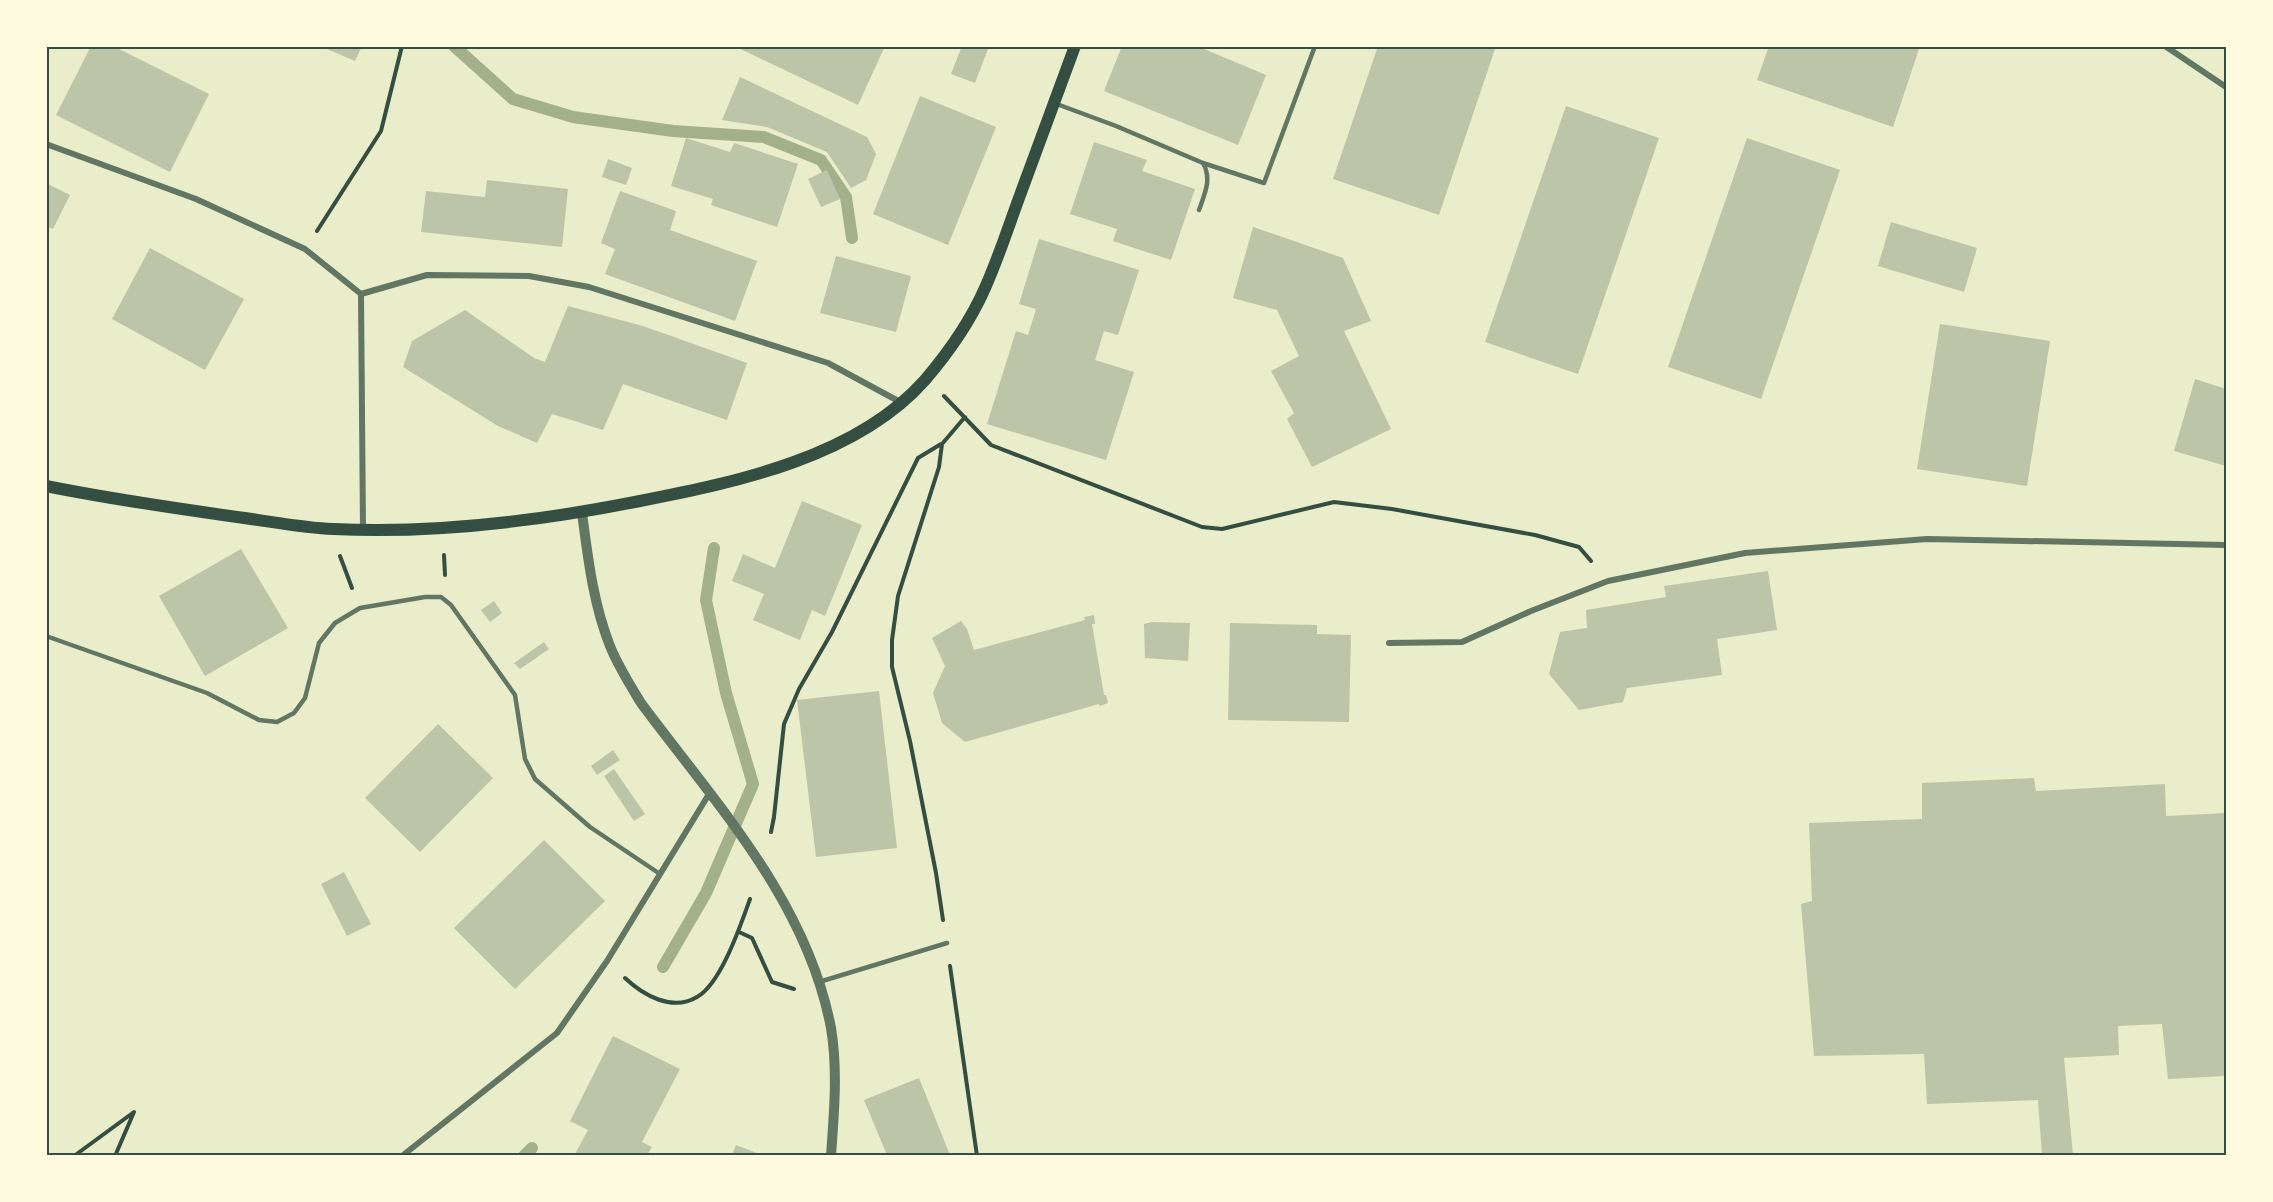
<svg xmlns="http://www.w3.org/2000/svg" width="2273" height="1202" font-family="Cabin,sans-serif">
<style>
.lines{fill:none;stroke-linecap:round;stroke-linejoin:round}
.stream{stroke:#a3b18a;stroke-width:12}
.building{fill:#bcc5a7}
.path{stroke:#344e41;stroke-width:4}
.service{stroke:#617663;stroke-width:4.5}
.minor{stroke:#617663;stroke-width:6}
.tertiary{stroke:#617663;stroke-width:10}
.secondary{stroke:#344e41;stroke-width:12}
.neatline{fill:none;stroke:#344e41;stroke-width:2}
</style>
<rect width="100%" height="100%" fill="#e9edc9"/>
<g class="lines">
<path class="stream" d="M454,46L513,99L573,117L673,131L764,137L821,160L846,197L852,238
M663,967L706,893L753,784L726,693L706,600L714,548
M524,1156L532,1148"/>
</g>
<path class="building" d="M91,46H113L209,94L170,172L56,115Z
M320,46H362L355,61Z
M734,46H885L858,105Z
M962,46H989L975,83L951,74Z
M1122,46H1197L1266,75L1238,145L1104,91Z
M1378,46H1496L1439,215L1333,179Z
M1769,46H1920L1893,127L1757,80Z
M740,77L867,137L876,154L866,180L851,188L827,152L767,127L722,120Z
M920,96L996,127L948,245L873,214Z
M1566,106L1659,138L1578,374L1485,342Z
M686,138L730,152L734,143L798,164L777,227L711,205L713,199L671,186Z
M1747,138L1840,170L1761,399L1668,367Z
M1094,142L1147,160L1142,171L1195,189L1171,260L1113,241L1117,229L1070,214Z
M608,159L632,168L626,185L602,177Z
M827,170L840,199L821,207L808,179Z
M487,180L568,189L562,247L421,232L426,191L485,197Z
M46,183L70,195L53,229L46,226Z
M620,191L676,211L670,230L757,261L735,321L605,274L615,249L601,243Z
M1891,222L1977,248L1964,292L1878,266Z
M1253,227L1343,258L1371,321L1344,331L1391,429L1312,467L1287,419L1294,413L1271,371L1299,356L1277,310L1233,298Z
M1039,239L1139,270L1118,335L1104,331L1095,360L1134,372L1106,460L987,424L1016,331L1028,335L1036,309L1019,304Z
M150,248L244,299L205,370L112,319Z
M836,256L911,276L896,332L820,313Z
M568,306L643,326L747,363L727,420L623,384L603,430L552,414L537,443L498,426L403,367L412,341L465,310L534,358L545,362Z
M1940,324L2050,341L2027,486L1917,469Z
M2195,379L2226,389V466L2174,451Z
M802,501L862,525L825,616L812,610L800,640L753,620L764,594L732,581L743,554L775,568Z
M241,549L288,628L205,676L159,596Z
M1768,571L1777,630L1717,639L1722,675L1627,688L1623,702L1579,710L1549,674L1560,632L1587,628L1586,610L1666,597L1664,586Z
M494,601L502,613L490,622L481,610Z
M1094,615L1095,624H1092L1104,695H1106L1108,703L1100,706L1099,704L965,742L942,723L933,693L945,666L932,638L961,621L967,629L974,650L1085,620L1084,617Z
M1152,622L1190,623L1188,661L1145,658L1144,624Z
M1230,623L1317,625V634L1351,635L1349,722L1228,720Z
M544,642L549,649L520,669L514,663Z
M879,691L897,848L816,857L797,700Z
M438,724L493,778L420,852L365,798Z
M613,750L620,760L597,775L591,766Z
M614,769L645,814L634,821L604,776Z
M2034,778L2036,791L2165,784L2166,816L2226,813V1076L2168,1079L2162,1024L2118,1026L2119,1055L2064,1058L2073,1155H2042L2038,1100L1927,1104L1924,1054L1814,1056L1801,904L1812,901L1809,823L1922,819V783Z
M544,840L605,901L515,989L454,928Z
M344,872L371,924L347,936L321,884Z
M613,1036L680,1069L642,1142L652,1147L647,1155H578L575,1154L588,1130L570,1121Z
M919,1078L950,1155H887L864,1100Z
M736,1145L762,1155H732Z"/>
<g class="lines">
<path class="path" d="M317,231L381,131L402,46
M944,396L991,445L1202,527L1222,529L1334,502L1392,509L1535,535L1579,547L1591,561
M444,555L445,575
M340,556L352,588
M771,832L774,817L784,724L799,689L832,632L918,458L941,444
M943,920L936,873L910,741L892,667V640L898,596L939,467L942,444L965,417
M739,932L752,938L772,982L794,989
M950,966L977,1156
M625,978C643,995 672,1012 697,997C721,984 741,924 750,899
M74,1156L134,1112L115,1156"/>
<path class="service" d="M1054,103L1116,126L1203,163C1212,179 1205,193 1199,210
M1203,163L1264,183L1315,46
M46,636L207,693L259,720L277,722L294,713L305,698L319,643L335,623L360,608L425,597H441L451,605L515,695L525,759L535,779L590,827L660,874
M819,982L947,943"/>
<path class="minor" d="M2165,46L2226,87
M46,144L196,199L305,249L361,294
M361,294L427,275L529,276L589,287L828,363L902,403
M361,294L363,530
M1389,643L1462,642L1531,611L1608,581L1745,553L1927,539L2226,545
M402,1156L557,1033L607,961L709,794"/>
<path class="tertiary" d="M582,513C588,558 593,603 610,646C618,666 630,685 641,703C716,804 807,901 831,1028C838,1070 834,1113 831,1156"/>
<path class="secondary" d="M46,486C110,499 173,508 237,517C269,521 301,528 333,529C435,534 540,521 640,501C737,482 857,457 925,380C948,353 971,320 985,288C998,259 1008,228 1019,198C1038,147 1056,97 1075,46"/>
</g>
<rect width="2273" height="1202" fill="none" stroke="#fefae0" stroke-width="96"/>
<rect x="48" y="48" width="2177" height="1106" class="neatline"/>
</svg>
